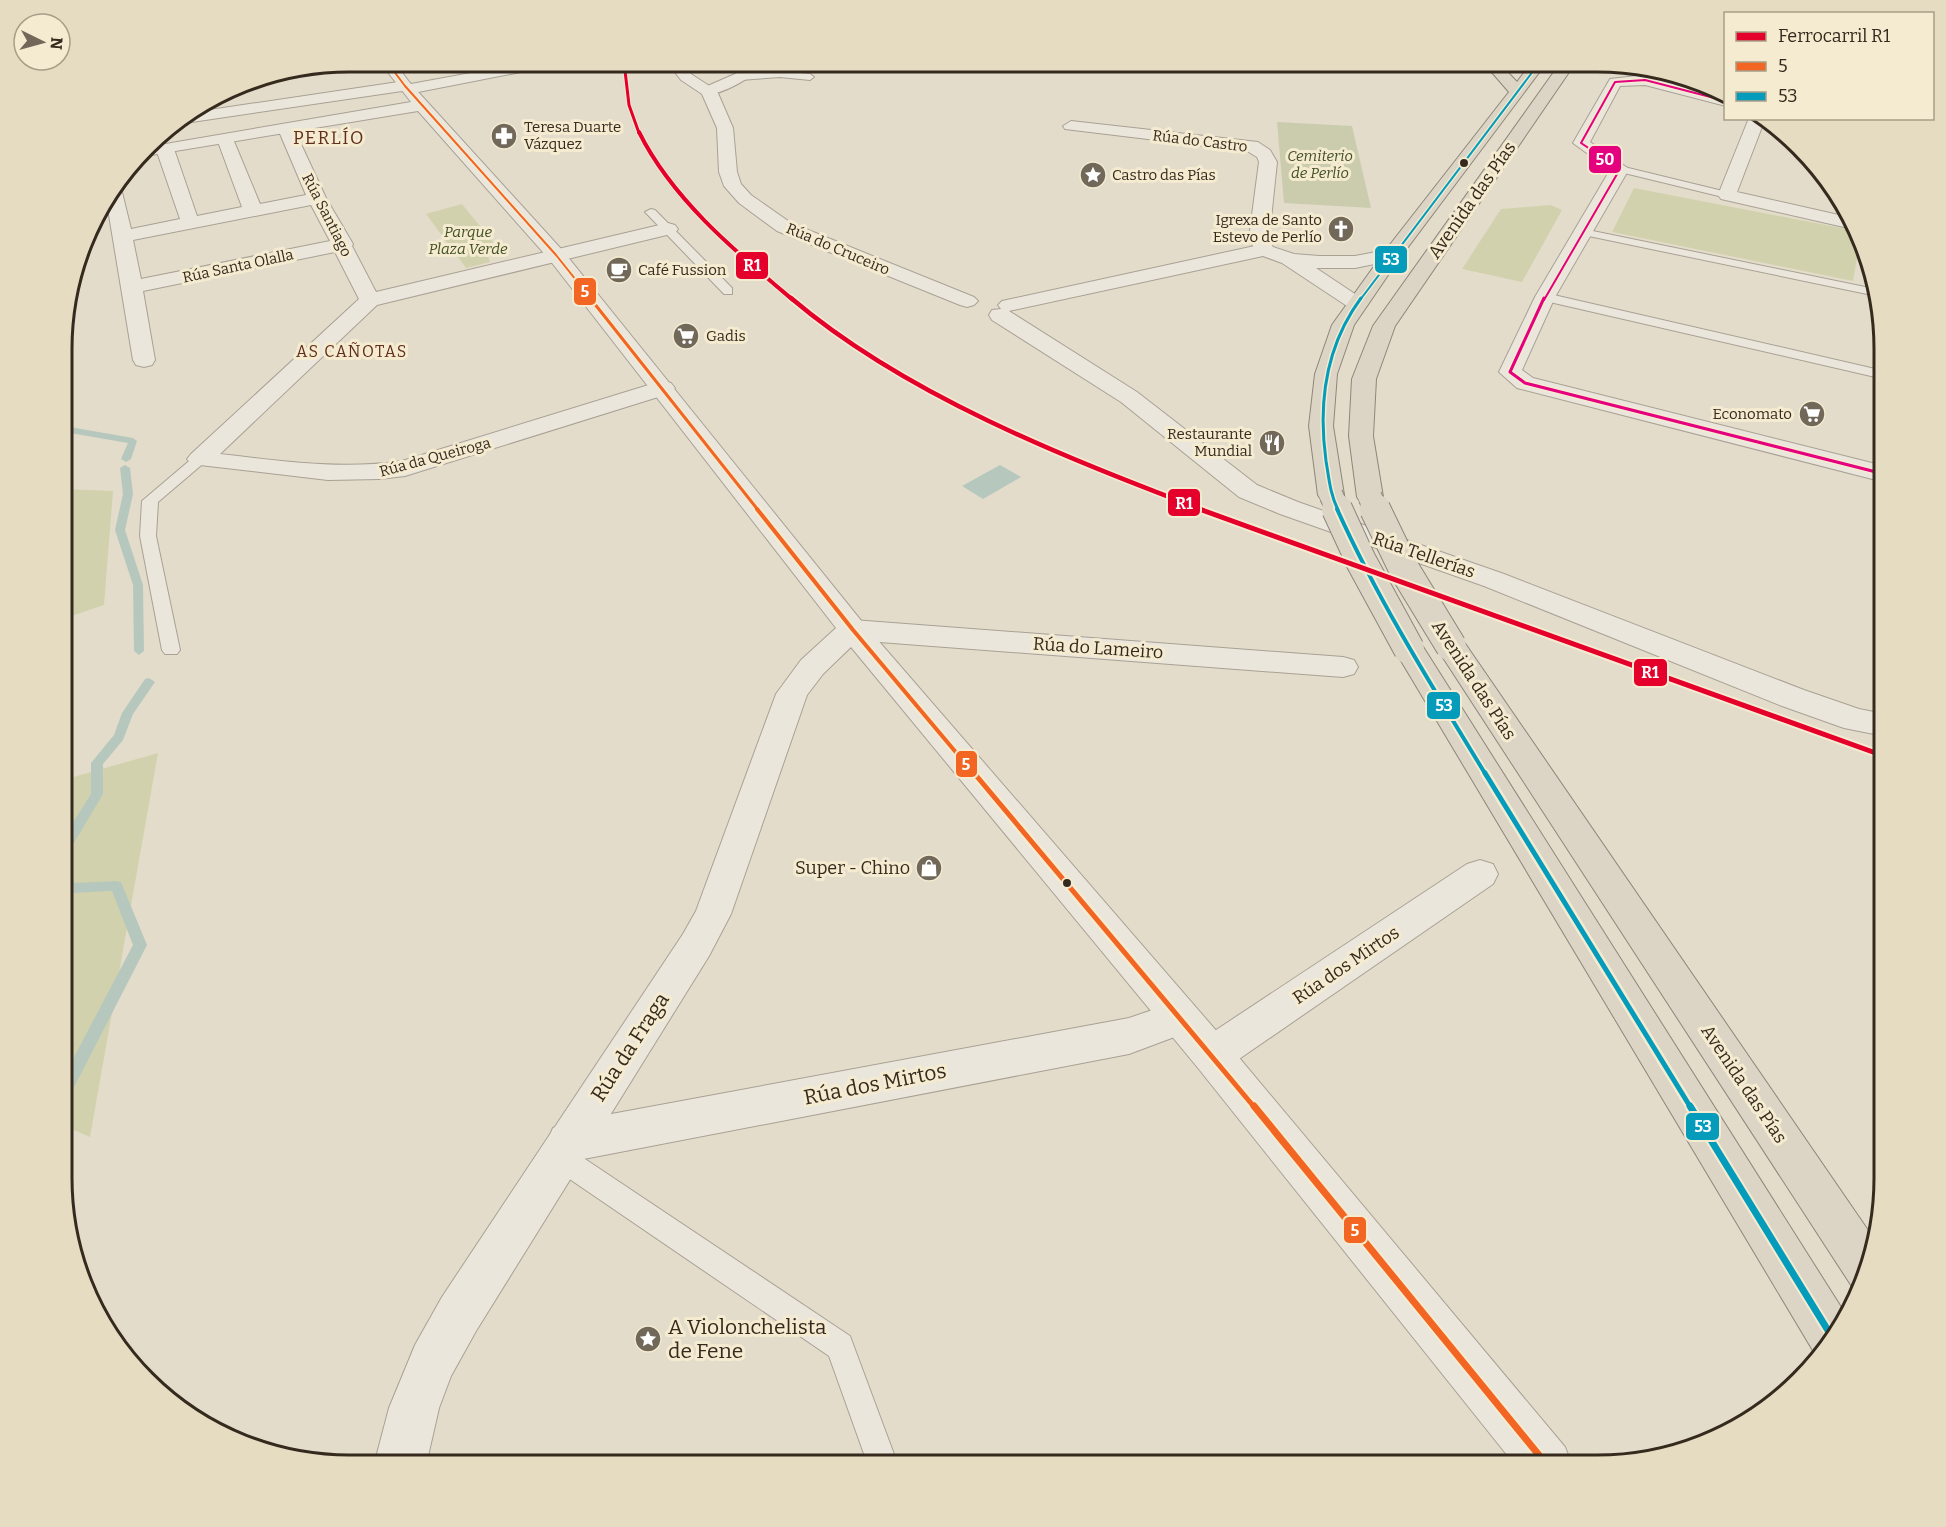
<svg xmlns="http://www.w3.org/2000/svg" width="1946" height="1527" font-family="Bitter,serif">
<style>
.green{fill:#d1d2ad}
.cemetery{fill:#cbccad}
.water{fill:#b6c8be}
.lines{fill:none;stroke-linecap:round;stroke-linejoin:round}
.stream{fill:#b6c8be;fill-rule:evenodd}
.service-casing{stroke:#a8a194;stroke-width:2}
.minor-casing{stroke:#a8a194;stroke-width:2}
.tertiary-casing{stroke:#a8a194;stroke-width:2}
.trunk-casing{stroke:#8d867b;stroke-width:2}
.service{fill:#ebe6dc;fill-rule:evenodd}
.minor{fill:#ebe6dc;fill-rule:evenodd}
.tertiary{fill:#ebe6dc;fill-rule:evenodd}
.trunk{fill:#dcd4c4;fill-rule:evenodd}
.trunk-bridge-far1-casing{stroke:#8d867b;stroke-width:25;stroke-linecap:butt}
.trunk-bridge-casing{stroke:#8d867b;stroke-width:32;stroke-linecap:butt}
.trunk-bridge-far1{stroke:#dcd4c4;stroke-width:23}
.trunk-bridge{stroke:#dcd4c4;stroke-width:30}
.bus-1-far4-casing{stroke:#f4ebd0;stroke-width:4.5}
.bus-1-far3-casing{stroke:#f4ebd0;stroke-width:6}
.bus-1-far2-casing{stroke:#f4ebd0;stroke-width:8}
.bus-1-far1-casing{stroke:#f4ebd0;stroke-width:10}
.bus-1-casing{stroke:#f4ebd0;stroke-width:11}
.bus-2-far4-casing{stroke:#f4ebd0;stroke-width:4.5}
.bus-2-far3-casing{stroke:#f4ebd0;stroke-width:6}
.bus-2-far2-casing{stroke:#f4ebd0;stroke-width:8}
.bus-2-far1-casing{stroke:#f4ebd0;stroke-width:10}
.bus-2-casing{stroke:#f4ebd0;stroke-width:11}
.bus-3-far1-casing{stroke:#f4ebd0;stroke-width:4.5}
.bus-3-casing{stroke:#f4ebd0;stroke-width:6}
.bus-1-far4{stroke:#f26522;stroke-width:2}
.bus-1-far3{stroke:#f26522;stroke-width:3}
.bus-1-far2{stroke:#f26522;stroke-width:4}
.bus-1-far1{stroke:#f26522;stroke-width:5}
.bus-1{stroke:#f26522;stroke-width:7}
.bus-2-far4{stroke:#059cbc;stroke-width:2}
.bus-2-far3{stroke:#059cbc;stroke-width:3}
.bus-2-far2{stroke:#059cbc;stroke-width:4}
.bus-2-far1{stroke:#059cbc;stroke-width:5}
.bus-2{stroke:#059cbc;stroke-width:7}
.bus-3-far1{stroke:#e5007d;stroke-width:2}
.bus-3{stroke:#e5007d;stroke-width:3}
.rail-1-far3-casing{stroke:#f4ebd0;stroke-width:5}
.rail-1-far2-casing{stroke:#f4ebd0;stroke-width:6}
.rail-1-far1-casing{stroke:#f4ebd0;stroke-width:8}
.rail-1-casing{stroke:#f4ebd0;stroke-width:9}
.rail-1-far3{stroke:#e4002b;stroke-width:3}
.rail-1-far2{stroke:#e4002b;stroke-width:4}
.rail-1-far1{stroke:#e4002b;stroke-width:4.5}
.rail-1{stroke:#e4002b;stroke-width:5}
.bus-dot{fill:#352a1d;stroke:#f4ebd0;stroke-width:2}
.labels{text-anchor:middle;stroke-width:6;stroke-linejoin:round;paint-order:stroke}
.far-poi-label{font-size:15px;fill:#352a1d;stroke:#f4ebd0;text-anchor:start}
.far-street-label{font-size:15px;fill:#352a1d;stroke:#f4ebd0}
.far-park-label{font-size:15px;font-style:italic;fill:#445124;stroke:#f4ebd0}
.far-neighbourhood-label{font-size:16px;letter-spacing:1.5px;fill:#612e1d;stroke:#f4ebd0}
.far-quarter-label{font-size:18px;letter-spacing:1.5px;fill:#612e1d;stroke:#f4ebd0}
.street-label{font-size:18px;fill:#352a1d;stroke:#f4ebd0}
.poi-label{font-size:18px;fill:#352a1d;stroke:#f4ebd0;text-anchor:end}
.near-street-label{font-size:21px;fill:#352a1d;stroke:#f4ebd0}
.near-poi-label{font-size:21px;fill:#352a1d;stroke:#f4ebd0;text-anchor:start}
.rim{fill:none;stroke:#352a1d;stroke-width:3}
.line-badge{stroke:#f4ebd0;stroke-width:2}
.badge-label{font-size:16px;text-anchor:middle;font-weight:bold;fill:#fff}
</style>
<rect width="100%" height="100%" fill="#e3dccb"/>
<path class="green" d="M1634,188L1857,231L1860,241L1853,281L1612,232Z
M462,204L501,252L488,255L490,262L466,268L426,214Z
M1551,205L1562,210L1522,282L1462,269L1501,209Z
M64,489L113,491L104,605L63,619Z
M158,753L90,1137L62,1125L63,780Z"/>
<path class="cemetery" d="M1277,122L1352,126L1371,208L1284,203Z"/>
<path class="water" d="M1000,465L1021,477L983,499L962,486Z"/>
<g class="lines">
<path class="stream" d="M64,317H67L68,321L64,323Z
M64,426L133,438L137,441L131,459L126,462L121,459L128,443L64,432Z
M125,465L130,468L133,494L125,530L143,585L144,651L139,655L134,651L133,585L115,530L123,494L120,468Z
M149,678L155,682L133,714L123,740L103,764V794L68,853L63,854V838L91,794V763L114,735L122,713L145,679Z
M63,865L68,866L74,883L116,881L121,882L147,945L67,1101L62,1103V1080L133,945L112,891L70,893L65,892L63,886Z"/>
<defs>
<path id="service" d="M780,71L810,74L814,77L810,80L780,77L740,80L736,77L740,74Z
M1620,166L1731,193L1732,195L1727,198L1616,171V167Z
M651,209L655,210L732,288V294H724L647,214L645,212Z
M1583,229L1870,288L1872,295L1579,234L1577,232Z
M1545,293L1884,371V379L1541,300L1539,297Z
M200,455L205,456L207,459L205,462L158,502L156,536L180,650L177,654H165L162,650L140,536L142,501L195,456Z
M558,1144L567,1147L850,1336L898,1465H868L829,1356L549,1165L545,1156L549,1147Z"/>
<path id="minor" d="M531,62L597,63L590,67L531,70L408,94L402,91L185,123L179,121L196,112L405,81L411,84Z
M752,62H768C758,74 719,98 703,94L701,91L703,88L735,74Z
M1645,75L1726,96V106L1645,85L1620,86L1590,142L1629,169L1555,297L1522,370L1533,378L1884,466V482L1517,388L1499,372L1535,297L1610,170L1573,143L1610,79Z
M1749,118L1765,119L1737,192L1852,218L1857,230L1721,199L1718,195Z
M1071,121L1258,142L1270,150L1277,162L1269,238L1274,250L1271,254H1257L1249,238L1259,162L1257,157L1247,151L1065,129L1063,126Z
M286,124L294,129L326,198L353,244L352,246L376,292L668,223L675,225L678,229L675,233L377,305L220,454C281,461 340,470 402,461L655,383L663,381L671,383L675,388L671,393L405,476L380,479L328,480L191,464L187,459L191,454L359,299L335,252L143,291L155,360L152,365L144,367L136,365L133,360L106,197L118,184H120L131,229L180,219L156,149L159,145H171L174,149L197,216L242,207L217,139L225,134L233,139L260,204L306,195L278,129ZM311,205L330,241L141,279L133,240Z
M853,620L1343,657L1354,660L1358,667L1354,674L1343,677L853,640L843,637L838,630L843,623Z
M1480,860L1493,864L1498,874L1493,884L1226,1068L1212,1073L1198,1068L1192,1055L1198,1042L1467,864Z
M1179,1001L1193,1006L1199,1018L1193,1030L1129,1054L568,1162L553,1156L547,1142L553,1128L568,1122L1129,1018Z"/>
<path id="tertiary" d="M380,62H394L410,83L563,251L863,623L1226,1042L1565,1447L1572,1465H1515L1198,1068L851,647L823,674L807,695L731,914L709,956L476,1331L451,1376L439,1408L426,1465H374L389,1408L408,1362L415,1345L442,1297L683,934L696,911L776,694L801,660L836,628L549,259L418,111L139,157L148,147L411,102Z
M667,62H682L691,74L717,91L733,128L737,172L741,184L751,195L791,223L974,297L978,301L974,305L967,307L960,305L777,231L739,203L724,186L719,172L717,128L702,94L681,80Z
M1264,244L1294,254L1319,256H1355L1392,249L1399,251L1402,255L1399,259L1355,268H1316L1364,300L1368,304L1364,308L1357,310L1350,308L1282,263L1263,256L1009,311L1137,392L1257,485L1298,502L1504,574L1804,690L1859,709L1884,714V736L1844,728L1782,706L1484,586L1280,514L1239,497L1121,402L992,320L989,315L992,310L1001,309L998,305L1002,301Z"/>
<path id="trunk" d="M1483,62H1498L1517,82L1532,62H1547L1399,259L1354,325L1337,374L1333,426L1344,495L1340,501L1331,503L1322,501L1318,495L1309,426L1315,374L1332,325L1385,251L1509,92Z
M1561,62H1576L1395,326L1376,379L1373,436L1383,497L1379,503L1370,505L1361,503L1357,497L1349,436L1352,379L1373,326Z
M1451,636L1462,639L1874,1239L1862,1290L1851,1285L1440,653L1436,646L1440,639Z
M1409,639L1420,642L1846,1315L1820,1356L1815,1354L1394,649L1398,642Z"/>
</defs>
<use href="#service" class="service-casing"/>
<use href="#minor" class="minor-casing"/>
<use href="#tertiary" class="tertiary-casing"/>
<use href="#trunk" class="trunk-casing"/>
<use href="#service" class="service"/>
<use href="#minor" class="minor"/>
<use href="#tertiary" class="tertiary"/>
<use href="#trunk" class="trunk"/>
<defs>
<path id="trunk-bridge-far1" d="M1331,495L1338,510
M1370,497L1376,510"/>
<path id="trunk-bridge" d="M1337,509L1361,561L1409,649
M1375,509L1404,569L1451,646"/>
</defs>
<use href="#trunk-bridge-far1" class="trunk-bridge-far1-casing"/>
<use href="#trunk-bridge" class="trunk-bridge-casing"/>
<use href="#trunk-bridge-far1" class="trunk-bridge-far1"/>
<use href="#trunk-bridge" class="trunk-bridge"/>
<defs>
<path id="bus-1-far4" d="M387,62L405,86L556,255L592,300"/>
<path id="bus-1-far3" d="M590,298L758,510"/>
<path id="bus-1-far2" d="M757,509L853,630L975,775"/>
<path id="bus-1-far1" d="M974,773L1255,1108"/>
<path id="bus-1" d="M1254,1106L1547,1465"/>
<path id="bus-2-far4" d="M1360,300L1540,62"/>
<path id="bus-2-far3" d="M1338,510C1330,494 1329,478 1326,461C1318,403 1325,347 1361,298"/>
<path id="bus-2-far2" d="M1337,509C1379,602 1433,688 1486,775"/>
<path id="bus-2-far1" d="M1485,773L1691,1108"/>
<path id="bus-2" d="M1690,1106L1832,1337"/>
<path id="bus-3-far1" d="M1544,300L1620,169L1581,143L1615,82L1645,80L1726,101"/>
<path id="bus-3" d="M1544,298L1510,372L1525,383L1884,474"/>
</defs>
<use href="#bus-1-far4" class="bus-1-far4-casing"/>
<use href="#bus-1-far3" class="bus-1-far3-casing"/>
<use href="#bus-1-far2" class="bus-1-far2-casing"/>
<use href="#bus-1-far1" class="bus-1-far1-casing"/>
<use href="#bus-1" class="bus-1-casing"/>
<use href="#bus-2-far4" class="bus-2-far4-casing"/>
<use href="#bus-2-far3" class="bus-2-far3-casing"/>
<use href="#bus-2-far2" class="bus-2-far2-casing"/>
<use href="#bus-2-far1" class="bus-2-far1-casing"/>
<use href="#bus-2" class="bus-2-casing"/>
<use href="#bus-3-far1" class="bus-3-far1-casing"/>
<use href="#bus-3" class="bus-3-casing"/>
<use href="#bus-1-far4" class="bus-1-far4"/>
<use href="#bus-1-far3" class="bus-1-far3"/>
<use href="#bus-1-far2" class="bus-1-far2"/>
<use href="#bus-1-far1" class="bus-1-far1"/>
<use href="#bus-1" class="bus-1"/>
<use href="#bus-2-far4" class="bus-2-far4"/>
<use href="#bus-2-far3" class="bus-2-far3"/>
<use href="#bus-2-far2" class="bus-2-far2"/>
<use href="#bus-2-far1" class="bus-2-far1"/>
<use href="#bus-2" class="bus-2"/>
<use href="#bus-3-far1" class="bus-3-far1"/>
<use href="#bus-3" class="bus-3"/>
<defs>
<path id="rail-1-far3" d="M624,62L629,105L639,133"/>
<path id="rail-1-far2" d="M639,132C672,199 736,252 793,300"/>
<path id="rail-1-far1" d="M791,298C905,395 1064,457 1203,510"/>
<path id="rail-1" d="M1199,509L1884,756"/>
</defs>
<use href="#rail-1-far3" class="rail-1-far3-casing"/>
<use href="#rail-1-far2" class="rail-1-far2-casing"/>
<use href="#rail-1-far1" class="rail-1-far1-casing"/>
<use href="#rail-1" class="rail-1-casing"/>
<use href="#rail-1-far3" class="rail-1-far3"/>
<use href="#rail-1-far2" class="rail-1-far2"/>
<use href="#rail-1-far1" class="rail-1-far1"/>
<use href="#rail-1" class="rail-1"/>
</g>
<defs>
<symbol id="pharmacy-disc" viewBox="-11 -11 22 22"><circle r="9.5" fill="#72685a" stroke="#f4ebd0"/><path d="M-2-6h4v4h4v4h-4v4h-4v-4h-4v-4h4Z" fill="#fff"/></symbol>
<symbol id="sight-disc" viewBox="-11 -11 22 22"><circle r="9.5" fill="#72685a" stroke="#f4ebd0"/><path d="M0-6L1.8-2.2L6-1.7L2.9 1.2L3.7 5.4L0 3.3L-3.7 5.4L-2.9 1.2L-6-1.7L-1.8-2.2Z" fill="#fff"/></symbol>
<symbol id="church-disc" viewBox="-11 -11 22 22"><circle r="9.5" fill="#72685a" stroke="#f4ebd0"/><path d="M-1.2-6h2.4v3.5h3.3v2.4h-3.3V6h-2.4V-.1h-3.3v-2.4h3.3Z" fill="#fff"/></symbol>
<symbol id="cafe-disc" viewBox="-11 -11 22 22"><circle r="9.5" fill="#72685a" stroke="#f4ebd0"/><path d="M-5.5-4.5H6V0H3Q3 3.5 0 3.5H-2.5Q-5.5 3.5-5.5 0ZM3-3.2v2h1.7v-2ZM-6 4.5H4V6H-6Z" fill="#fff"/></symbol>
<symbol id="supermarket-disc" viewBox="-11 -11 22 22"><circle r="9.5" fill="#72685a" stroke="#f4ebd0"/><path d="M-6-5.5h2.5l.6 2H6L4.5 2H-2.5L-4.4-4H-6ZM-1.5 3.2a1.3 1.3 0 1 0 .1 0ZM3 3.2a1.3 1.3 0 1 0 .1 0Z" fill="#fff"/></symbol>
<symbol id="restaurant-disc" viewBox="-11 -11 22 22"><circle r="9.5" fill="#72685a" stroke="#f4ebd0"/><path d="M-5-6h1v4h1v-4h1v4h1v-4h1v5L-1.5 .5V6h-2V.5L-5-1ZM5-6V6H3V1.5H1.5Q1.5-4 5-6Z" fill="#fff"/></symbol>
<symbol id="shop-disc" viewBox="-11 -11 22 22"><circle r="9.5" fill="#72685a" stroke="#f4ebd0"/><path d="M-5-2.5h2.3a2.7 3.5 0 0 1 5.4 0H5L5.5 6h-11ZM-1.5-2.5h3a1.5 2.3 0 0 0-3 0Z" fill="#fff"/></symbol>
</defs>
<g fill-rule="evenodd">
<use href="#pharmacy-disc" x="489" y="121" width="30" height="30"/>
<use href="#sight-disc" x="1078" y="160" width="30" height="30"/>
<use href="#church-disc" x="1326" y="214" width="30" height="30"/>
<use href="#cafe-disc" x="604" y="255" width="30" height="30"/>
<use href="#supermarket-disc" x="671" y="321" width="30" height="30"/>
<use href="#supermarket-disc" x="1797" y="399" width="30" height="30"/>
<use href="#restaurant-disc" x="1257" y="428" width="30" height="30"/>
<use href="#shop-disc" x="914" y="853" width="30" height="30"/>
<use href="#sight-disc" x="633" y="1324" width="30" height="30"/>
</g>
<g class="bus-dot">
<circle cx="1464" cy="163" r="5"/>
<circle cx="1067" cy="883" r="5"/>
</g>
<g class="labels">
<g class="far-poi-label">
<text x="524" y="132">Teresa Duarte<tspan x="524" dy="17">Vázquez</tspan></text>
<text x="1112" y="180">Castro das Pías</text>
<text x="1322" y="225" text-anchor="end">Igrexa de Santo<tspan x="1322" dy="17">Estevo de Perlío</tspan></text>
<text x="638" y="275">Café Fussion</text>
<text x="706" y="341">Gadis</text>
<text x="1792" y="419" text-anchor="end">Economato</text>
<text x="1252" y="439" text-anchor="end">Restaurante<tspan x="1252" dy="17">Mundial</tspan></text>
</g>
<g class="far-street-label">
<text transform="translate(1200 141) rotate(7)" y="5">Rúa do Castro</text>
<text transform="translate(327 215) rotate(63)" y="5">Rúa Santiago</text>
<text transform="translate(838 249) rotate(23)" y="5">Rúa do Cruceiro</text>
<text transform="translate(238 266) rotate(-12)" y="5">Rúa Santa Olalla</text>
<text transform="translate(435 457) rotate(-15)" y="5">Rúa da Queiroga</text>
</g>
<g class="far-park-label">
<text x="1320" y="161">Cemiterio<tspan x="1320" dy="17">de Perlío</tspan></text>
<text x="468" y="237">Parque<tspan x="468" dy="17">Plaza Verde</tspan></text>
</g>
<g class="far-neighbourhood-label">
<text x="352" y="357">AS CAÑOTAS</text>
</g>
<g class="far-quarter-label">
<text x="329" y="144">PERLÍO</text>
</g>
<g class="street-label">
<text transform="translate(1472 200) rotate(-55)" y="6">Avenida das Pías</text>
<text transform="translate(1424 555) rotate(19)" y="6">Rúa Tellerías</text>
<text transform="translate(1098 648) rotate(4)" y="6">Rúa do Lameiro</text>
<text transform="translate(1474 680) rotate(57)" y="6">Avenida das Pías</text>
<text transform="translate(1346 965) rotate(-34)" y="6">Rúa dos Mirtos</text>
<text transform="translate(1744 1084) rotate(56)" y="6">Avenida das Pías</text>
</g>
<g class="poi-label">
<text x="910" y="874">Super - Chino</text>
</g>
<g class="near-street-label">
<text transform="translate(630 1047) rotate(-57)" y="7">Rúa da Fraga</text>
<text transform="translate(875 1084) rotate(-11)" y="7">Rúa dos Mirtos</text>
</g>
<g class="near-poi-label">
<text x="668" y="1334">A Violonchelista<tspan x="668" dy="24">de Fene</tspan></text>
</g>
</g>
<path d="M0 0H1946V1527H0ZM349 72H1597A277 277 0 0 1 1874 349V1178A277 277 0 0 1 1597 1455H349A277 277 0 0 1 72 1178V349A277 277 0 0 1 349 72Z" fill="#e5dcc2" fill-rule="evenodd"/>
<path class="rim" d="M349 72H1597A277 277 0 0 1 1874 349V1178A277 277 0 0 1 1597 1455H349A277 277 0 0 1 72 1178V349A277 277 0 0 1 349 72Z"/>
<g class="line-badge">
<rect x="1588" y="145" width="34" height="29" rx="6" fill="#e5007d"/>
<rect x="1374" y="245" width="34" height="29" rx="6" fill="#059cbc"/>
<rect x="735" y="251" width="34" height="29" rx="6" fill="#e4002b"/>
<rect x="573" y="277" width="24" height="29" rx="6" fill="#f26522"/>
<rect x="1167" y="488" width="34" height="29" rx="6" fill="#e4002b"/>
<rect x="1633" y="658" width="35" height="29" rx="6" fill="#e4002b"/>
<rect x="1426" y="691" width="35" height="29" rx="6" fill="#059cbc"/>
<rect x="955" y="750" width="23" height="28" rx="6" fill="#f26522"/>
<rect x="1685" y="1112" width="35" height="29" rx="6" fill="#059cbc"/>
<rect x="1343" y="1216" width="24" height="28" rx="6" fill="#f26522"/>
</g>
<g class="badge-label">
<text x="1605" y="165">50</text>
<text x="1391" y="265">53</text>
<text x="752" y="271">R1</text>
<text x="585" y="297">5</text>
<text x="1184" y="509">R1</text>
<text x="1650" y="678">R1</text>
<text x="1444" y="711">53</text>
<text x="966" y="770">5</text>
<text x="1703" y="1132">53</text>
<text x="1355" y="1236">5</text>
</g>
<rect x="1724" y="12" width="210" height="108" fill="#f4ebd0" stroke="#a89e88" stroke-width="1.5"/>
<rect x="1736" y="32" width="30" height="9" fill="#e4002b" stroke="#a89e88" stroke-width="1.5"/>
<text x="1778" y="42" font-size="18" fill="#352a1d">Ferrocarril R1</text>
<rect x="1736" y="62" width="30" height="9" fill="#f26522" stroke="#a89e88" stroke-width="1.5"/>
<text x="1778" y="72" font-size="18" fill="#352a1d">5</text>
<rect x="1736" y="92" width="30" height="9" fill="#059cbc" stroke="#a89e88" stroke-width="1.5"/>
<text x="1778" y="102" font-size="18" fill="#352a1d">53</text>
<g transform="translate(42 42) rotate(95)"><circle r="28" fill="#f4ebd0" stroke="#a89e88" stroke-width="1.5"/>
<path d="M0-4.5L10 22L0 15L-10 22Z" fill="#72685a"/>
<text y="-9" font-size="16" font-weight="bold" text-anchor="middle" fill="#352a1d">N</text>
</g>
</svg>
